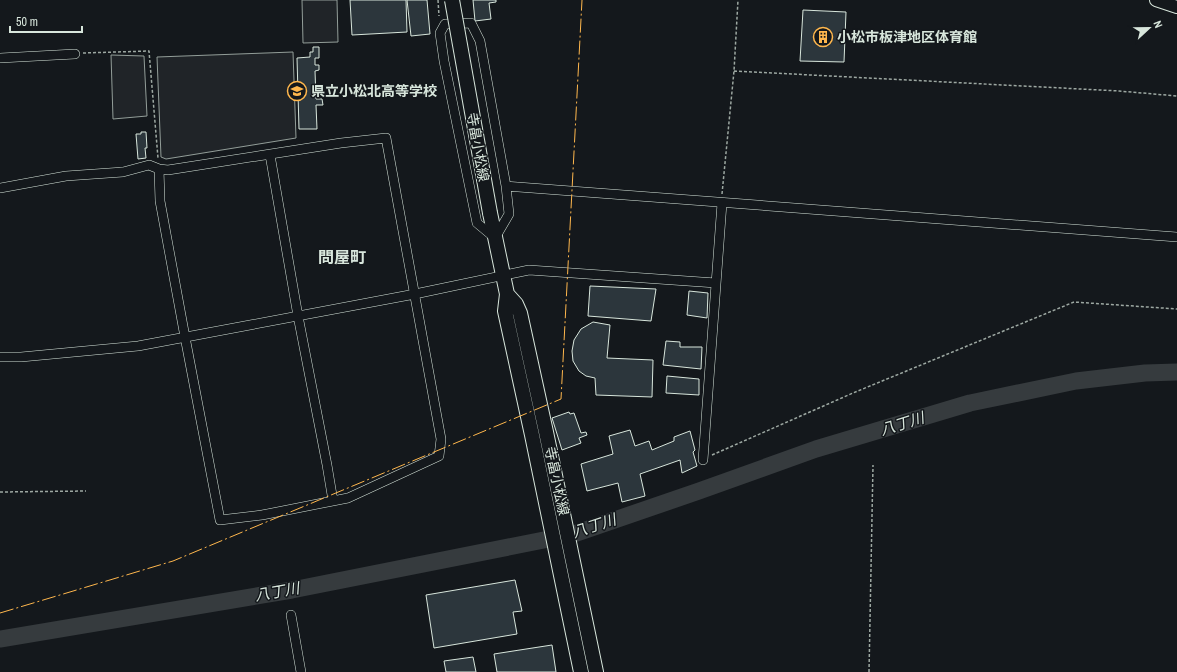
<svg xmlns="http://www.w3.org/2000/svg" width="1177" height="672" font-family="'Archivo Narrow','Noto Sans JP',sans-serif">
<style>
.green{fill:#202428;stroke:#939e99}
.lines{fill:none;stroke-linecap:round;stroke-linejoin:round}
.river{stroke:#363b3e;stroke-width:17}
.building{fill:#2c363c;stroke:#d8e6dc}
.street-casing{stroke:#d8e6dc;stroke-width:10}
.secondary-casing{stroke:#d8e6dc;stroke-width:14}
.primary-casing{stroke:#d8e6dc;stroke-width:16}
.path{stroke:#9da8a2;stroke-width:1.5;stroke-dasharray:3 2;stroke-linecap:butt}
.street{stroke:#14181c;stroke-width:9}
.secondary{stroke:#14181c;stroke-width:12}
.primary{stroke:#14181c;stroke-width:14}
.primary-bridge-casing{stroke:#d8e6dc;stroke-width:16;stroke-linecap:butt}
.primary-bridge{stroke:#14181c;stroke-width:14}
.power{stroke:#ffb74d;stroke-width:1;stroke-dasharray:14 3 2 3;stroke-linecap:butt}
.labels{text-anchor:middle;stroke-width:3;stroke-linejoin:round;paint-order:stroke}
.poi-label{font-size:14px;font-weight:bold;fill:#d8e6dc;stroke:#14181c;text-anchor:start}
.street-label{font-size:14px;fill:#d8e6dc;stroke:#14181c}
.water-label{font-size:15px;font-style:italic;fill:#d8e6dc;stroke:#14181c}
.quarter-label{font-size:16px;font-weight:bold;fill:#d8e6dc;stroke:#14181c}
</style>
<rect width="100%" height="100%" fill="#14181c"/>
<path class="green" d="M302,0H337L338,42L303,43Z
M293,52L296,138L166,159L161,157L157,57Z
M111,55L144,56L147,116L113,119Z"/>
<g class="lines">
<path class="river" d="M0,639L292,590L574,534L699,491L816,449L970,403L1076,381L1145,373L1177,372"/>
</g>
<path class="building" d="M350,0H406L407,32L352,35Z
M407,0H427L430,34L411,36Z
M473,0H496V2L489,3L491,19L475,21Z
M803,10L846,12L844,62L800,61Z
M313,47H319V58H315V65H319V70L315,71L316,99H322L323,105H316L317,129H299L297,58L310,57V52H313Z
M141,132H146L147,148H145L146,158L138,159L136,134H141Z
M590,286L656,289L651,321L588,316Z
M689,291L708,293L707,318L687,315Z
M593,322L610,325L607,358L653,360L652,397L596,395L595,378L586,376L579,371L573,361L572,351L574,340L581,329Z
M666,341L680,342V347H702L701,369L663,365Z
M667,376L699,379V395L666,393Z
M569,412L570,414L574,413L581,433L586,432L587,435L579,438L581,443L562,450L552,418Z
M630,430L635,446L649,441L652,450L674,441V437L690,431L695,450L693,452L697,466L682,473L680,460L640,474L645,496L622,502L618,483L587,491L581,464L613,454L609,436Z
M515,580L522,611L513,612L517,634L434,648L426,595Z
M552,645L556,672H497L494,654Z
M473,657L476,672H446L444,661Z"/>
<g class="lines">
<defs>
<path id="street" d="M471,23L480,41L506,186L509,214L495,238L477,223L444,61L440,33L445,24Z
M0,58L75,54
M386,138L441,439L439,456L348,498L262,515L220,520L185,337L160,201L159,169L168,170L341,143Z
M270,155L298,316L327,465L333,501
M506,186L1177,237
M0,188L66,176L123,172L149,165L159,169
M0,357H21L138,346L415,294L529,270L716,283
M703,460L722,203
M291,615L301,672"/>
<path id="secondary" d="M1156,0L1177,7"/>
<path id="primary" d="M490,213L507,294L505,311L532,435L581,672
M507,294L516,304L520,313L546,432L596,672"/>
</defs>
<use href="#street" class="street-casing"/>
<use href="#secondary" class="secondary-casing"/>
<use href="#primary" class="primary-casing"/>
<path class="path" d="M438,0L439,16
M83,53L149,51L158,158
M734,71L1119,91L1177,96
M722,194L734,71L738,0
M712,455L853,393L1074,302L1177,309
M0,492L86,491
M869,672L873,465"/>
<use href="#street" class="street"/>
<use href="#secondary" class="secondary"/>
<use href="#primary" class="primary"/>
<defs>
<path id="primary-bridge" d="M452,0L490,213"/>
</defs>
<use href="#primary-bridge" class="primary-bridge-casing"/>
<use href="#primary-bridge" class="primary-bridge"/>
<path class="power" d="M0,613L173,561L561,399L582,0"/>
</g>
<defs>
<symbol id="building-ring" viewBox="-11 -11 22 22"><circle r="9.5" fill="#14181c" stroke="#ffb74d" stroke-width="1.5"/><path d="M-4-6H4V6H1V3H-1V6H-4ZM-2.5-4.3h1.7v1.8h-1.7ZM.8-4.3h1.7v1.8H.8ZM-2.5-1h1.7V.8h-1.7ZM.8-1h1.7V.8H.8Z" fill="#ffb74d"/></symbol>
<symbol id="school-ring" viewBox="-11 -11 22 22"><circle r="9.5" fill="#14181c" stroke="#ffb74d" stroke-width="1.5"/><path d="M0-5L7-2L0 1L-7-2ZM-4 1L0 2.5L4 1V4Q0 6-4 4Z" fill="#ffb74d"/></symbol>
</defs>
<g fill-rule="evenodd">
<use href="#building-ring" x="812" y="26" width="22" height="22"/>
<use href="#school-ring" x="286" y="80" width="22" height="22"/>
</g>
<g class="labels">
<g class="poi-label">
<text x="837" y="42">小松市板津地区体育館</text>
<text x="311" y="96">県立小松北高等学校</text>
</g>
<g class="street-label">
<text transform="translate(478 147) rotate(80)" y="5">寺畠小松線</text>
<text transform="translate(557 481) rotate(78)" y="5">寺畠小松線</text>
</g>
<g class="water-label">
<text transform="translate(902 424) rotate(-17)" y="5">八丁川</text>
<text transform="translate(594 526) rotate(-18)" y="5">八丁川</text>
<text transform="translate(277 592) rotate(-10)" y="5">八丁川</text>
</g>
<g class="quarter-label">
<text x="342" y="263">問屋町</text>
</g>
</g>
<g transform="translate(1149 28) rotate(68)" stroke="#14181c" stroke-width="3" paint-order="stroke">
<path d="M0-3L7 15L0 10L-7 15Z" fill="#d8e6dc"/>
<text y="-6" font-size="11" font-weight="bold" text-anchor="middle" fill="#d8e6dc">N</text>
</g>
<path d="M10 26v6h72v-6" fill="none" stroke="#d8e6dc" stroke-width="2"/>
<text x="16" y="26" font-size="12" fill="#d8e6dc" stroke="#14181c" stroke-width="3" paint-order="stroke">50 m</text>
</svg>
